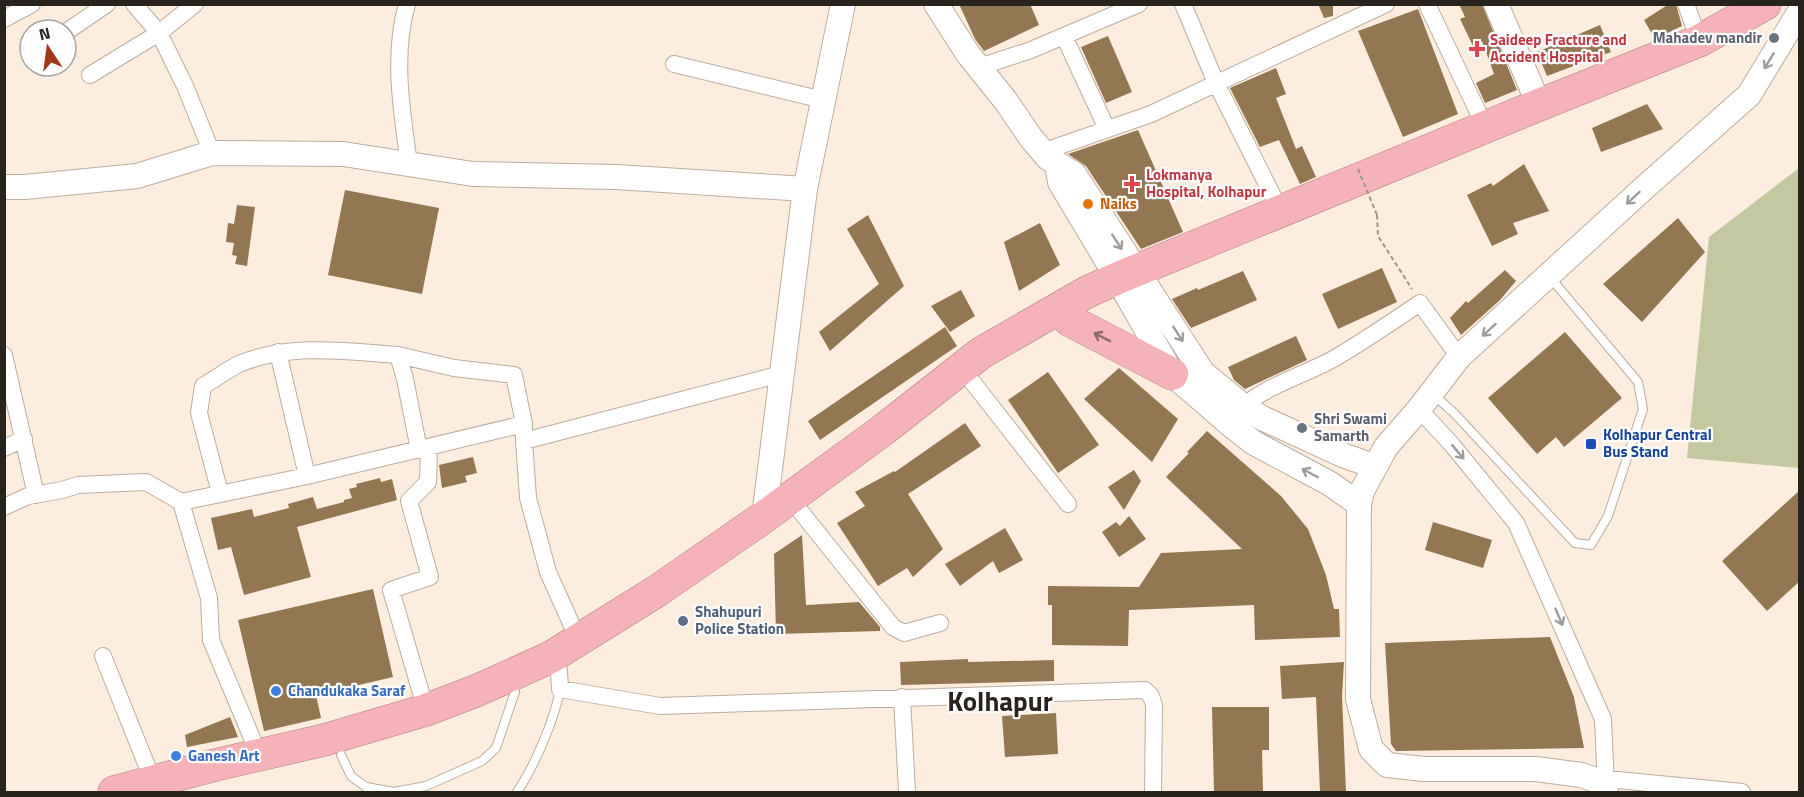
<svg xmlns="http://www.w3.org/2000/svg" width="1804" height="797" font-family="'Titillium Web',sans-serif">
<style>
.green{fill:#c3c8a1}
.building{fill:#937753}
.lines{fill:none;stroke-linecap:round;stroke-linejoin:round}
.lane-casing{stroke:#bcad9f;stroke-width:10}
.street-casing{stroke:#bcad9f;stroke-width:18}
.secondary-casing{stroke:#bcad9f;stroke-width:26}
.highway-casing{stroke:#ae8183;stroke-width:33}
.path{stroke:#a1958b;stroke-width:2;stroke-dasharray:4.5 3;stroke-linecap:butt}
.lane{stroke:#fff;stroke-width:8}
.street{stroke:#fff;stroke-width:16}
.secondary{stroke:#fff;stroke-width:24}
.highway{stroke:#f5b3b9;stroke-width:32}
.path-bridge{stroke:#a1958b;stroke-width:2;stroke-dasharray:4.5 3;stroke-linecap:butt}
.oneway{stroke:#9f9c9a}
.oneway2{stroke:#8f6b6c}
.worship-dot{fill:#6b7280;stroke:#fdfdfd;stroke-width:2}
.health-dot{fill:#e0444e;stroke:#fdfdfd;stroke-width:2}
.food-dot{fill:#e8710a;stroke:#fdfdfd;stroke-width:2}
.transit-dot{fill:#1a4fb4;stroke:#fdfdfd;stroke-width:2}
.service-dot{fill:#5c6f8a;stroke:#fdfdfd;stroke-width:2}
.shop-dot{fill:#3f7fe0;stroke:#fdfdfd;stroke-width:2}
.labels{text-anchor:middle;stroke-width:4.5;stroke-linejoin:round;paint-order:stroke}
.worship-label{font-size:15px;font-weight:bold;fill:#5b616d;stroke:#fdfdfd;text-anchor:end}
.health-label{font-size:15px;font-weight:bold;fill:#be3a42;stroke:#fdfdfd;text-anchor:start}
.food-label{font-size:15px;font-weight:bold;fill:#c56008;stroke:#fdfdfd;text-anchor:start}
.transit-label{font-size:15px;font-weight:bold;fill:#164399;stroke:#fdfdfd;text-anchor:start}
.service-label{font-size:15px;font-weight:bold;fill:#4e5e75;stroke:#fdfdfd;text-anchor:start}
.shop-label{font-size:15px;font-weight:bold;fill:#366cbe;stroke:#fdfdfd;text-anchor:start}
.town-label{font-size:27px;font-weight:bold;fill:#29231e;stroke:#fdfdfd}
</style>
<rect width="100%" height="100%" fill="#fdedde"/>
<path class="green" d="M1799,168V468L1687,458L1709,237Z"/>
<path class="building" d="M959,4H1030L1039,25L984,51L975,39Z
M1318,4H1333V16L1324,18Z
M1459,4H1482L1517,90L1485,103L1476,83L1494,74L1482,41L1473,46L1460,19L1465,17Z
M1669,4H1676L1682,26L1655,39L1644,20Z
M1418,9L1458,114L1403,137L1358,31Z
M1600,25L1611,52L1547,76L1537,52Z
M1108,36L1132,92L1106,103L1081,47Z
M1276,68L1286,94L1276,98L1296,149L1302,146L1316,177L1300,184L1279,140L1260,147L1230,88Z
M1647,104L1663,129L1601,152L1592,128Z
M1138,130L1183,232L1141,249L1086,166L1068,154Z
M1524,164L1549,211L1513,223L1518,234L1492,246L1467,195L1491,183L1493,186Z
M345,190L439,208L422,294L328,275Z
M237,205L255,207L247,266L235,264L237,256L232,255L234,243L226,242L228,223L234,224Z
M868,215L904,286L830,351L819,332L879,284L847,229Z
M1678,218L1705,252L1642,322L1603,284Z
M1040,223L1060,265L1019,291L1004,242Z
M1382,268L1397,302L1338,329L1322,294Z
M1505,270L1516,281L1500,300L1461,335L1450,318L1466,301L1468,303Z
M1243,271L1257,300L1191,328L1172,299L1197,288L1198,290Z
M961,290L975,316L950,332L931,306Z
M945,327L957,346L820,440L808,421Z
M1565,332L1622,398L1564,447L1556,437L1537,454L1488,398Z
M1296,336L1307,360L1245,389L1234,380L1228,367Z
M1119,368L1178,419L1152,462L1084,399Z
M1048,372L1099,445L1058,473L1008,400Z
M965,423L981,446L908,494L943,549L913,577L907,568L878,586L837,523L865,506L855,492L894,471L895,472Z
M1207,431L1281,496L1308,529L1326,575L1334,609H1339L1340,637L1255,640L1254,605L1129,610L1128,646L1052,645V605H1048V586L1139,587L1161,553L1242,549L1166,477L1189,453L1187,452Z
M473,457L477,473L465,476L467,482L442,488L439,465Z
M1134,470L1141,481L1124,510L1108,487Z
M380,478L381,482L392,479L397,500L297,527L311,577L244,595L231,547L218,550L211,518L252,509L254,517L289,508L288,504L313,497L317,509L344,502V500L352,498L349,489L357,487L356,484Z
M1800,490V581L1767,611L1722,561Z
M1129,516L1146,539L1119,557L1102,532L1116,522L1120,526Z
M1433,522L1492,540L1483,568L1425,550Z
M1005,528L1023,560L999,573L993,561L960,586L945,564Z
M802,535L806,605L859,602L880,627V631L776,634L774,554Z
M373,589L393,677L316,695L321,718L264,731L238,620Z
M1550,637L1574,697L1584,748L1396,751L1391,744L1385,643Z
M968,659V662L1054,660V681L901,685L900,662Z
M1344,662L1342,696L1346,792H1320L1316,697L1282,699L1280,666Z
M1212,707H1269V750H1262L1263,792H1214Z
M1056,713L1058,754L1005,757L1002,716Z
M230,717L238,737L187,747L185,735Z"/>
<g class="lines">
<defs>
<path id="lane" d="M1434,395L1455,414L1575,543L1591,545L1608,516L1643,409L1638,382L1549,276
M341,755L351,776L366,787L394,792L426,786L482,761L496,748L515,692L514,681
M517,792C534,767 555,719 560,689"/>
<path id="street" d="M134,4L159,33L195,4
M407,4C392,56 402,112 409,164
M1183,4L1216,83L1281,212
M1427,4L1485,127
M1686,4L1699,41
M4,19L32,4
M66,32L107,4
M1064,36L1107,129
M674,64L823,100
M979,67L1031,50L1139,4
M90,75L159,33L185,86L212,153
M1042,152L1151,114L1386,4
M278,352L307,476
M4,355L36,495
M398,355L454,368L514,375L524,424
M970,379L1068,504
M1419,409L1453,446L1516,523L1603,719L1606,787
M1240,412C1251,391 1312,372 1335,358C1364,341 1392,322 1420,303L1459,357
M4,448L24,439
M220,493L199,413L203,386C215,379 227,370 239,364C289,343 344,351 398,355L405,379L419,450
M181,502L307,476L524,424V441
M4,507L28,496L62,490L78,485L146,482L181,502L209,598L211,640L259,755
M797,507L893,627L904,633L940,623
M579,641L548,572L528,498L524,441L781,374
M103,656L155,786
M551,657L559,671L560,689L660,706L1145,690L1151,696L1154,705L1153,792
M902,697L907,792
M426,710L391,590L430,577L409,501L428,482L429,448
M1607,779L1742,792"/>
<path id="secondary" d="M936,4L968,54L1005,100L1031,138L1048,158L1074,174L1203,373L1243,406L1262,418L1345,456L1374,466
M1496,4L1539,105
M1057,164L1060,182L1112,269L1172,374L1232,426L1254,443L1329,483L1359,504
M4,187H25L137,176L212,153L343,154L473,174L616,177L805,189
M764,517L805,189L843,4
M1606,787L1593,779L1581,775L1536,769H1424L1387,765L1371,749L1358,699L1359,504L1362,491L1386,447L1419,409L1459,357L1643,189L1749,95L1800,11"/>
<path id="highway" d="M1069,320L1172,374
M114,792L215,765L324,740L426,710L478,690L551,657L657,591L764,517L883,430L981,353L1087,292L1118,278L1539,105L1699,41L1765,4"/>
</defs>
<use href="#lane" class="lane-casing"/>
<use href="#street" class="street-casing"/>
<use href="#secondary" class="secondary-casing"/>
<use href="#highway" class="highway-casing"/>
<path class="path" d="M1377,215L1378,236L1412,289"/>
<use href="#lane" class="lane"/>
<use href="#street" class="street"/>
<use href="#secondary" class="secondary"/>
<use href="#highway" class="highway"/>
<path class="path-bridge" d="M1358,169L1377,215"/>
</g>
<defs><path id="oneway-shaft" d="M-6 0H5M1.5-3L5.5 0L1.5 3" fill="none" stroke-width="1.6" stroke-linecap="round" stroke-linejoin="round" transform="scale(1.5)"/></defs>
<g class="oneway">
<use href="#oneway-shaft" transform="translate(1769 61) rotate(121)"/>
<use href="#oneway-shaft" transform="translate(1633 198) rotate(137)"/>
<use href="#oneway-shaft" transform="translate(1117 242) rotate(57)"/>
<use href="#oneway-shaft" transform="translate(1489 330) rotate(138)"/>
<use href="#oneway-shaft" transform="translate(1178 334) rotate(57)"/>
<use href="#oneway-shaft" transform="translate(1458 452) rotate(50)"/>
<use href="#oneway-shaft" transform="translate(1310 473) rotate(-152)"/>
<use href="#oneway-shaft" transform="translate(1559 617) rotate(67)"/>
</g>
<use class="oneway2" href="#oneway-shaft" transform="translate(1102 337) rotate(-153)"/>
<g class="worship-dot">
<circle cx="1774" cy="38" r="6"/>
<circle cx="1302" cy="428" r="6"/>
</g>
<g class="health-dot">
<path d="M1474 40h6v6h6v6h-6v6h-6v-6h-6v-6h6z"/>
<path d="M1129 175h6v6h6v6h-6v6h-6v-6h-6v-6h6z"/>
</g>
<circle class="food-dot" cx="1088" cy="204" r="6"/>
<rect class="transit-dot" x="1585" y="438" width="12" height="12" rx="3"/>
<circle class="service-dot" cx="683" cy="621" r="6"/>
<g class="shop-dot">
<circle cx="276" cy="691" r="6"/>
<circle cx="176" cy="756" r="6"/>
</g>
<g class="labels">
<g class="worship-label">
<text x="1762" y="43">Mahadev mandir</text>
<text x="1314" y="424" text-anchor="start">Shri Swami<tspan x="1314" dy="17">Samarth</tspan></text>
</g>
<g class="health-label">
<text x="1490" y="45">Saideep Fracture and<tspan x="1490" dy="17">Accident Hospital</tspan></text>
<text x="1146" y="180">Lokmanya<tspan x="1146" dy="17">Hospital, Kolhapur</tspan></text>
</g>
<g class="food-label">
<text x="1100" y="209">Naiks</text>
</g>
<g class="transit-label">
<text x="1603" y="440">Kolhapur Central<tspan x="1603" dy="17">Bus Stand</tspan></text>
</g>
<g class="service-label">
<text x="695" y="617">Shahupuri<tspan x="695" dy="17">Police Station</tspan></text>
</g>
<g class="shop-label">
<text x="288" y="696">Chandukaka Saraf</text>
<text x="188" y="761">Ganesh Art</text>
</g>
<g class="town-label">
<text x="1000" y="711">Kolhapur</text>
</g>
</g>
<rect width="1804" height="797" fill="none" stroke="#29231e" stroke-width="12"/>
<g transform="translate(48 48) rotate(347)"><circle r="28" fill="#fdfdfd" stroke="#a8a6a4" stroke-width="1.5"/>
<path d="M0-4.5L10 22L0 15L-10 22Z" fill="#9f3819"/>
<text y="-9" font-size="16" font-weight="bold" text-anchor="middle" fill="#29231e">N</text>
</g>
</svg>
